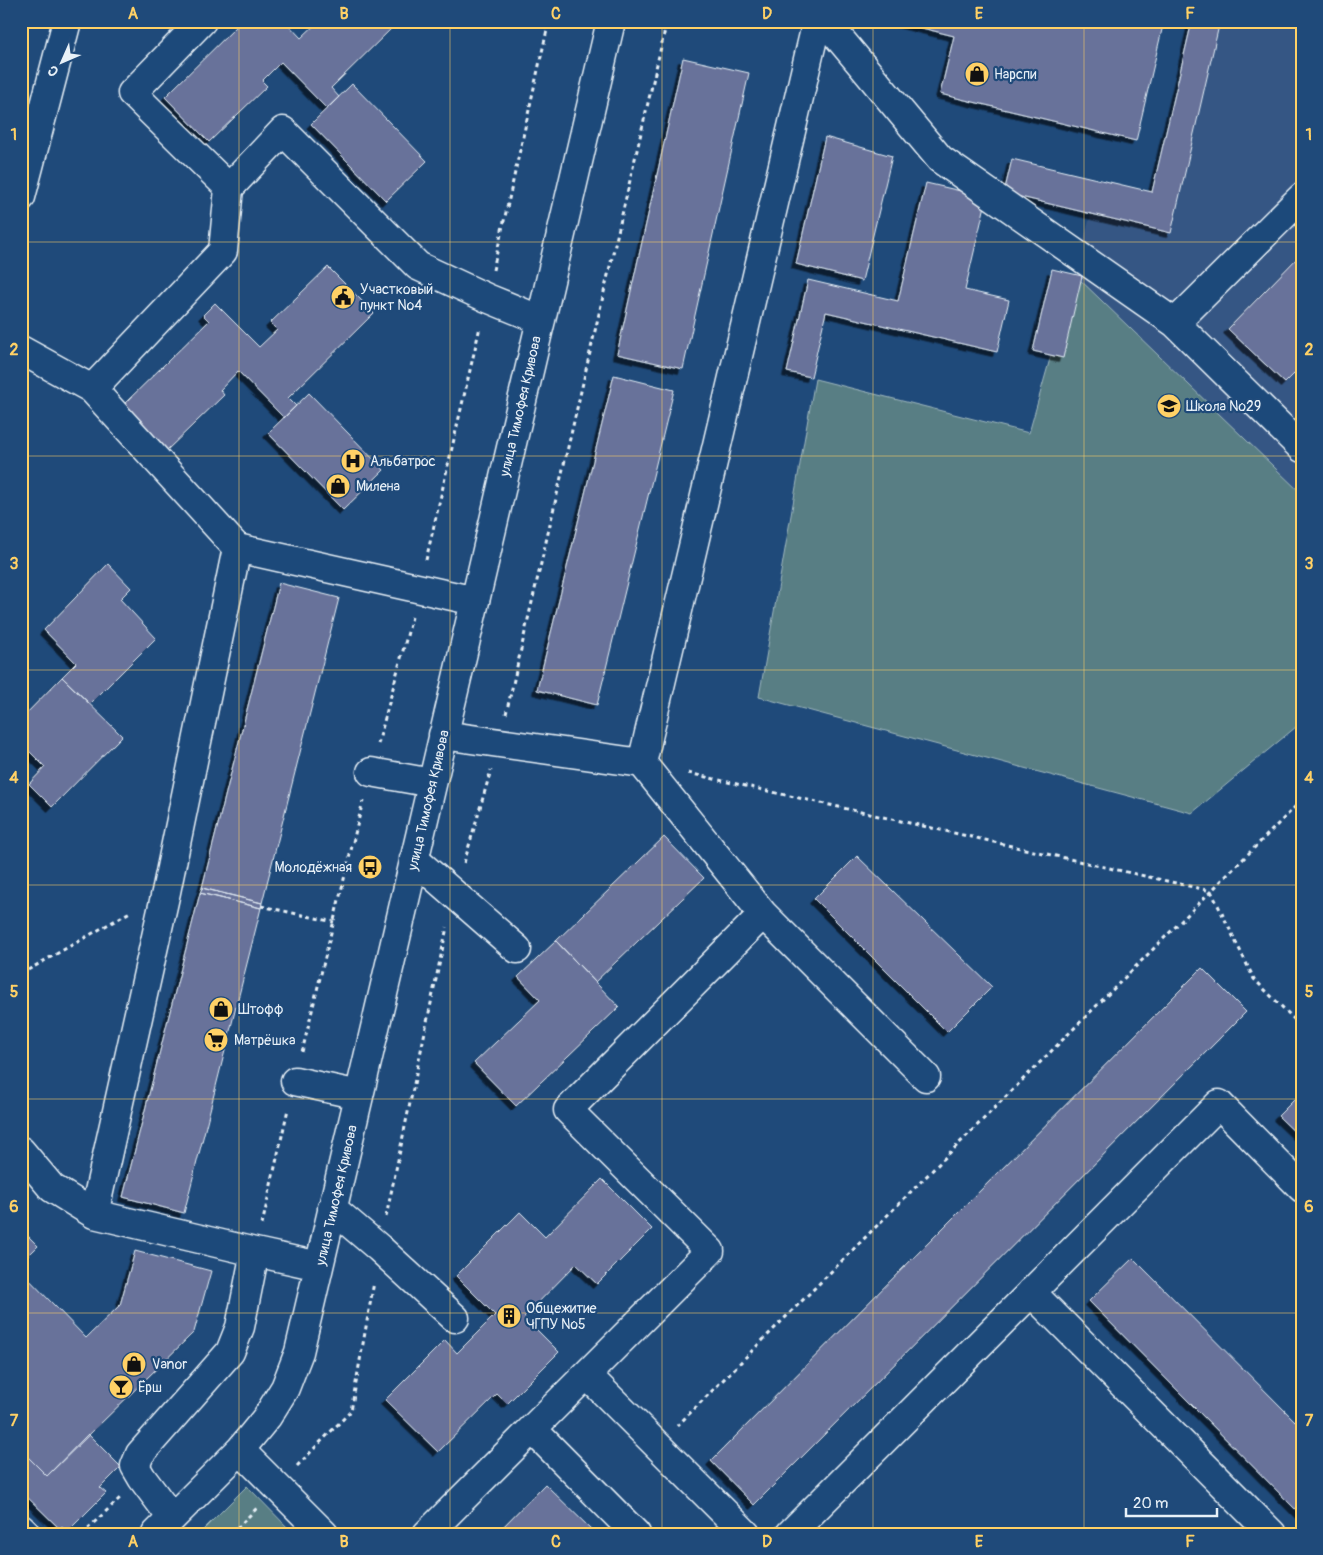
<svg xmlns="http://www.w3.org/2000/svg" width="1323" height="1555" font-family="Pangolin,sans-serif">
<style>
.built{fill:#355684}
.green{fill:#587e84;stroke:#a0b8be}
.building{fill:#68729a;stroke:#e8f1f8;filter:url(#shadow)}
.lines{fill:none;stroke-linecap:round;stroke-linejoin:round}
.minor-casing{stroke:#e8f1f8;stroke-width:31}
.path{stroke:#e8f1f8;stroke-width:3;stroke-dasharray:4 4;stroke-linecap:butt}
.minor{stroke:#1f4a7a;stroke-width:28}
.grid{fill:none;stroke:#ffd166;stroke-width:1;stroke-opacity:0.55}
.labels{text-anchor:middle;stroke-width:4.5;stroke-linejoin:round;paint-order:stroke}
.poi-label{font-size:14px;fill:#e8f1f8;stroke:#1f4a7a;text-anchor:start}
.street-label{font-size:14px;fill:#e8f1f8;stroke:#1f4a7a}
.neatline{fill:none;stroke:#ffd166;stroke-width:2}
.grid-label{font-size:16px;text-anchor:middle;font-weight:bold;fill:#ffd166}
</style>
<defs>
<filter id="shadow"><feDropShadow dx="-4.5" dy="4.5" stdDeviation="0" flood-color="#0009"/></filter>
</defs>
<rect width="100%" height="100%" fill="#1f4a7a"/>
<filter id="ink" filterUnits="userSpaceOnUse"><feTurbulence type="fractalNoise" baseFrequency=".02" numOctaves="2"/><feDisplacementMap in="SourceGraphic" scale="10" xChannelSelector="R" yChannelSelector="G"/><feConvolveMatrix kernelMatrix="1 2 1 2 8 2 1 2 1" color-interpolation-filters="sRGB"/></filter>
<g filter="url(#ink)">
<path class="built" d="M1220,21H1302V722L1192,813L759,697L815,379L1029,433L1091,214L1171,232Z"/>
<path class="green" d="M1074,274L1302,494V722L1192,813L759,697L815,379L1029,433Z
M247,1486L294,1534H199Z"/>
<path class="building" d="M242,21H285L301,38L319,21H399L331,88L339,97L327,109L281,62L262,81L267,86L209,142L165,97Z
M898,21H1164L1136,141L940,94L954,36L898,22Z
M1192,21H1220L1171,233L1004,193L1012,159L1152,192Z
M683,58L749,73L683,369L617,354Z
M352,84L427,161L386,201L311,124Z
M825,137L892,156L862,281L796,264Z
M926,183L987,197L965,290L1009,300L997,352L826,312L811,377L787,372L808,280L898,301Z
M1302,253V366L1285,383L1228,329Z
M328,267L374,313L288,398L296,406L284,418L238,371L220,390L224,395L166,451L122,406L209,321L203,315L215,303L259,347L277,330L270,323Z
M1052,269L1082,276L1063,358L1033,351Z
M614,375L674,390L597,705L537,690Z
M309,393L384,470L343,510L268,433Z
M108,564L131,588L120,599L156,638L90,704L62,677L76,663L44,630Z
M279,583L339,598L262,903L202,888Z
M62,677L122,736L52,807L29,784L45,767L21,743V719Z
M664,837L704,878L595,982L556,941Z
M857,856L992,987L947,1032L814,899Z
M202,888L262,903L261,908L200,893Z
M200,893L261,908L184,1213L123,1197Z
M556,941L619,1007L516,1106L474,1063L540,1000L518,977Z
M1202,968L1246,1012L754,1505L711,1461Z
M1302,1092V1139L1278,1116Z
M602,1179L652,1229L597,1284L576,1264L524,1317L559,1352L507,1404L497,1394L438,1452L385,1400L445,1340L457,1353L495,1315L456,1276L520,1212L545,1237Z
M21,1229L38,1246L21,1263Z
M135,1251L211,1271L194,1332L47,1476L21,1450V1271L86,1338L120,1305Z
M1133,1258L1302,1428V1516L1089,1301Z
M88,1434L121,1467L100,1488L106,1493L67,1532L62,1527L60,1529L21,1491V1450L47,1476Z
M545,1484L596,1534H496Z"/>
<g class="lines">
<defs>
<path id="minor" d="M202,21L132,93L229,188L283,131L418,266L487,298L541,320
M825,21L940,159L1175,323L1302,448
M21,197L67,21
M1175,323L1302,197
M21,350L92,389L237,548L475,601
M92,389L223,251L229,188
M443,735L642,763L763,914L926,1077
M642,763L817,21
M371,772L432,783
M414,859L517,949
M295,1081L359,1095
M21,1151L52,1188L94,1214L255,1252L319,1266
M332,1208L379,1248L455,1318
M94,1214L166,892L237,548
M1031,1292L1272,1534
M587,1375L746,1534
M532,1429L710,1251L568,1110L763,914
M240,1450L324,1534
M172,1518L142,1478L135,1466L140,1454L230,1352L240,1327L255,1252
M21,1529L26,1534
M156,1534L240,1450L267,1417L285,1388L299,1352L611,21
M427,1534L532,1429L636,1534
M790,1534L1219,1104L1302,1188"/>
</defs>
<use href="#minor" class="minor-casing"/>
<path class="path" d="M493,270L549,21
M426,560L480,327
M506,714L667,21
M378,744L412,617
M688,773L1211,891L1254,979L1302,1027
M464,863L491,770
M261,906L334,922
M21,974L130,912
M302,1052L363,801
M386,1217L447,927
M262,1225L288,1109
M677,1426L1302,800
M297,1466L351,1411L374,1282
M82,1534L120,1498
M231,1534L257,1508"/>
<use href="#minor" class="minor"/>
</g>
</g>
<path class="grid" d="M239,21V1534M450,21V1534M662,21V1534M873,21V1534M1084,21V1534M21,242H1302M21,456H1302M21,670H1302M21,885H1302M21,1099H1302M21,1313H1302"/>
<defs>
<symbol id="shop-disc" viewBox="-11 -11 22 22"><circle r="9.5" fill="#ffd166" stroke="#1f4a7a"/><path d="M-5-2.5h2.3a2.7 3.5 0 0 1 5.4 0H5L5.5 6h-11ZM-1.5-2.5h3a1.5 2.3 0 0 0-3 0Z" fill="#111"/></symbol>
<symbol id="civic-disc" viewBox="-11 -11 22 22"><circle r="9.5" fill="#ffd166" stroke="#1f4a7a"/><path d="M-.6-6.5H3V-4.5H.6V-3L4-1V1h2V6H-6V1h2V-1L-.6-3ZM-1.2 2.5V6h2.4V2.5Z" fill="#111"/></symbol>
<symbol id="school-disc" viewBox="-11 -11 22 22"><circle r="9.5" fill="#ffd166" stroke="#1f4a7a"/><path d="M0-5L7-2L0 1L-7-2ZM-4 1L0 2.5L4 1V4Q0 6-4 4Z" fill="#111"/></symbol>
<symbol id="hospital-disc" viewBox="-11 -11 22 22"><circle r="9.5" fill="#ffd166" stroke="#1f4a7a"/><path d="M-5-5h3v3.5h4V-5h3V5h-3V1.5h-4V5h-3Z" fill="#111"/></symbol>
<symbol id="bus-disc" viewBox="-11 -11 22 22"><circle r="9.5" fill="#ffd166" stroke="#1f4a7a"/><path d="M-5-6H5V4H4V6H2V4H-2V6H-4V4H-5ZM-3.5-4V0h7V-4ZM-3.5 1.2v1.5H-2V1.2ZM2 1.2v1.5H3.5V1.2Z" fill="#111"/></symbol>
<symbol id="supermarket-disc" viewBox="-11 -11 22 22"><circle r="9.5" fill="#ffd166" stroke="#1f4a7a"/><path d="M-6-5.5h2.5l.6 2H6L4.5 2H-2.5L-4.4-4H-6ZM-1.5 3.2a1.3 1.3 0 1 0 .1 0ZM3 3.2a1.3 1.3 0 1 0 .1 0Z" fill="#111"/></symbol>
<symbol id="building-disc" viewBox="-11 -11 22 22"><circle r="9.5" fill="#ffd166" stroke="#1f4a7a"/><path d="M-4-6H4V6H1V3H-1V6H-4ZM-2.5-4.3h1.7v1.8h-1.7ZM.8-4.3h1.7v1.8H.8ZM-2.5-1h1.7V.8h-1.7ZM.8-1h1.7V.8H.8Z" fill="#111"/></symbol>
<symbol id="bar-disc" viewBox="-11 -11 22 22"><circle r="9.5" fill="#ffd166" stroke="#1f4a7a"/><path d="M-6-5H6L.8 .8V4.5H3.5V6h-7V4.5H-.8V.8Z" fill="#111"/></symbol>
</defs>
<g fill-rule="evenodd">
<use href="#shop-disc" x="963" y="60" width="28" height="28"/>
<use href="#civic-disc" x="329" y="283" width="28" height="28"/>
<use href="#school-disc" x="1155" y="392" width="28" height="28"/>
<use href="#hospital-disc" x="339" y="447" width="28" height="28"/>
<use href="#shop-disc" x="324" y="472" width="28" height="28"/>
<use href="#bus-disc" x="356" y="853" width="28" height="28"/>
<use href="#shop-disc" x="207" y="995" width="28" height="28"/>
<use href="#supermarket-disc" x="202" y="1026" width="28" height="28"/>
<use href="#building-disc" x="495" y="1302" width="28" height="28"/>
<use href="#shop-disc" x="120" y="1350" width="28" height="28"/>
<use href="#bar-disc" x="107" y="1373" width="28" height="28"/>
</g>
<g class="labels">
<g class="poi-label">
<text x="994" y="79">Нарспи</text>
<text x="360" y="294">Участковый<tspan x="360" dy="16">пункт №4</tspan></text>
<text x="1186" y="411">Школа №29</text>
<text x="370" y="466">Альбатрос</text>
<text x="356" y="491">Милена</text>
<text x="352" y="872" text-anchor="end">Молодёжная</text>
<text x="238" y="1014">Штофф</text>
<text x="234" y="1045">Матрёшка</text>
<text x="526" y="1313">Общежитие<tspan x="526" dy="16">ЧГПУ №5</tspan></text>
<text x="152" y="1369">Vanor</text>
<text x="138" y="1392">Ёрш</text>
</g>
<g class="street-label">
<text transform="translate(520 406) rotate(-77)" y="5">улица Тимофея Кривова</text>
<text transform="translate(428 800) rotate(-77)" y="5">улица Тимофея Кривова</text>
<text transform="translate(336 1195) rotate(-77)" y="5">улица Тимофея Кривова</text>
</g>
</g>
<rect width="1323" height="1555" fill="none" stroke="#1f4a7a" stroke-width="55"/>
<g transform="translate(62 62) rotate(225)" stroke="#1f4a7a" stroke-width="4" paint-order="stroke">
<path d="M0-4L9 19L0 12L-9 19Z" fill="#e8f1f8"/>
<text y="-8" font-size="14" font-weight="bold" text-anchor="middle" fill="#e8f1f8">С</text>
</g>
<path d="M1126 1508v8h91v-8" fill="none" stroke="#e8f1f8" stroke-width="2.5"/>
<text x="1133" y="1508" font-size="15" fill="#e8f1f8" stroke="#1f4a7a" stroke-width="4" paint-order="stroke">20 m</text>
<rect x="28" y="28" width="1268" height="1500" class="neatline"/>
<g class="grid-label">
<text x="133" y="19">A</text>
<text x="344" y="19">B</text>
<text x="556" y="19">C</text>
<text x="767" y="19">D</text>
<text x="979" y="19">E</text>
<text x="1190" y="19">F</text>
<text x="14" y="140">1</text>
<text x="1309" y="140">1</text>
<text x="14" y="355">2</text>
<text x="1309" y="355">2</text>
<text x="14" y="569">3</text>
<text x="1309" y="569">3</text>
<text x="14" y="783">4</text>
<text x="1309" y="783">4</text>
<text x="14" y="997">5</text>
<text x="1309" y="997">5</text>
<text x="14" y="1212">6</text>
<text x="1309" y="1212">6</text>
<text x="14" y="1426">7</text>
<text x="1309" y="1426">7</text>
<text x="133" y="1547">A</text>
<text x="344" y="1547">B</text>
<text x="556" y="1547">C</text>
<text x="767" y="1547">D</text>
<text x="979" y="1547">E</text>
<text x="1190" y="1547">F</text>
</g>
</svg>
